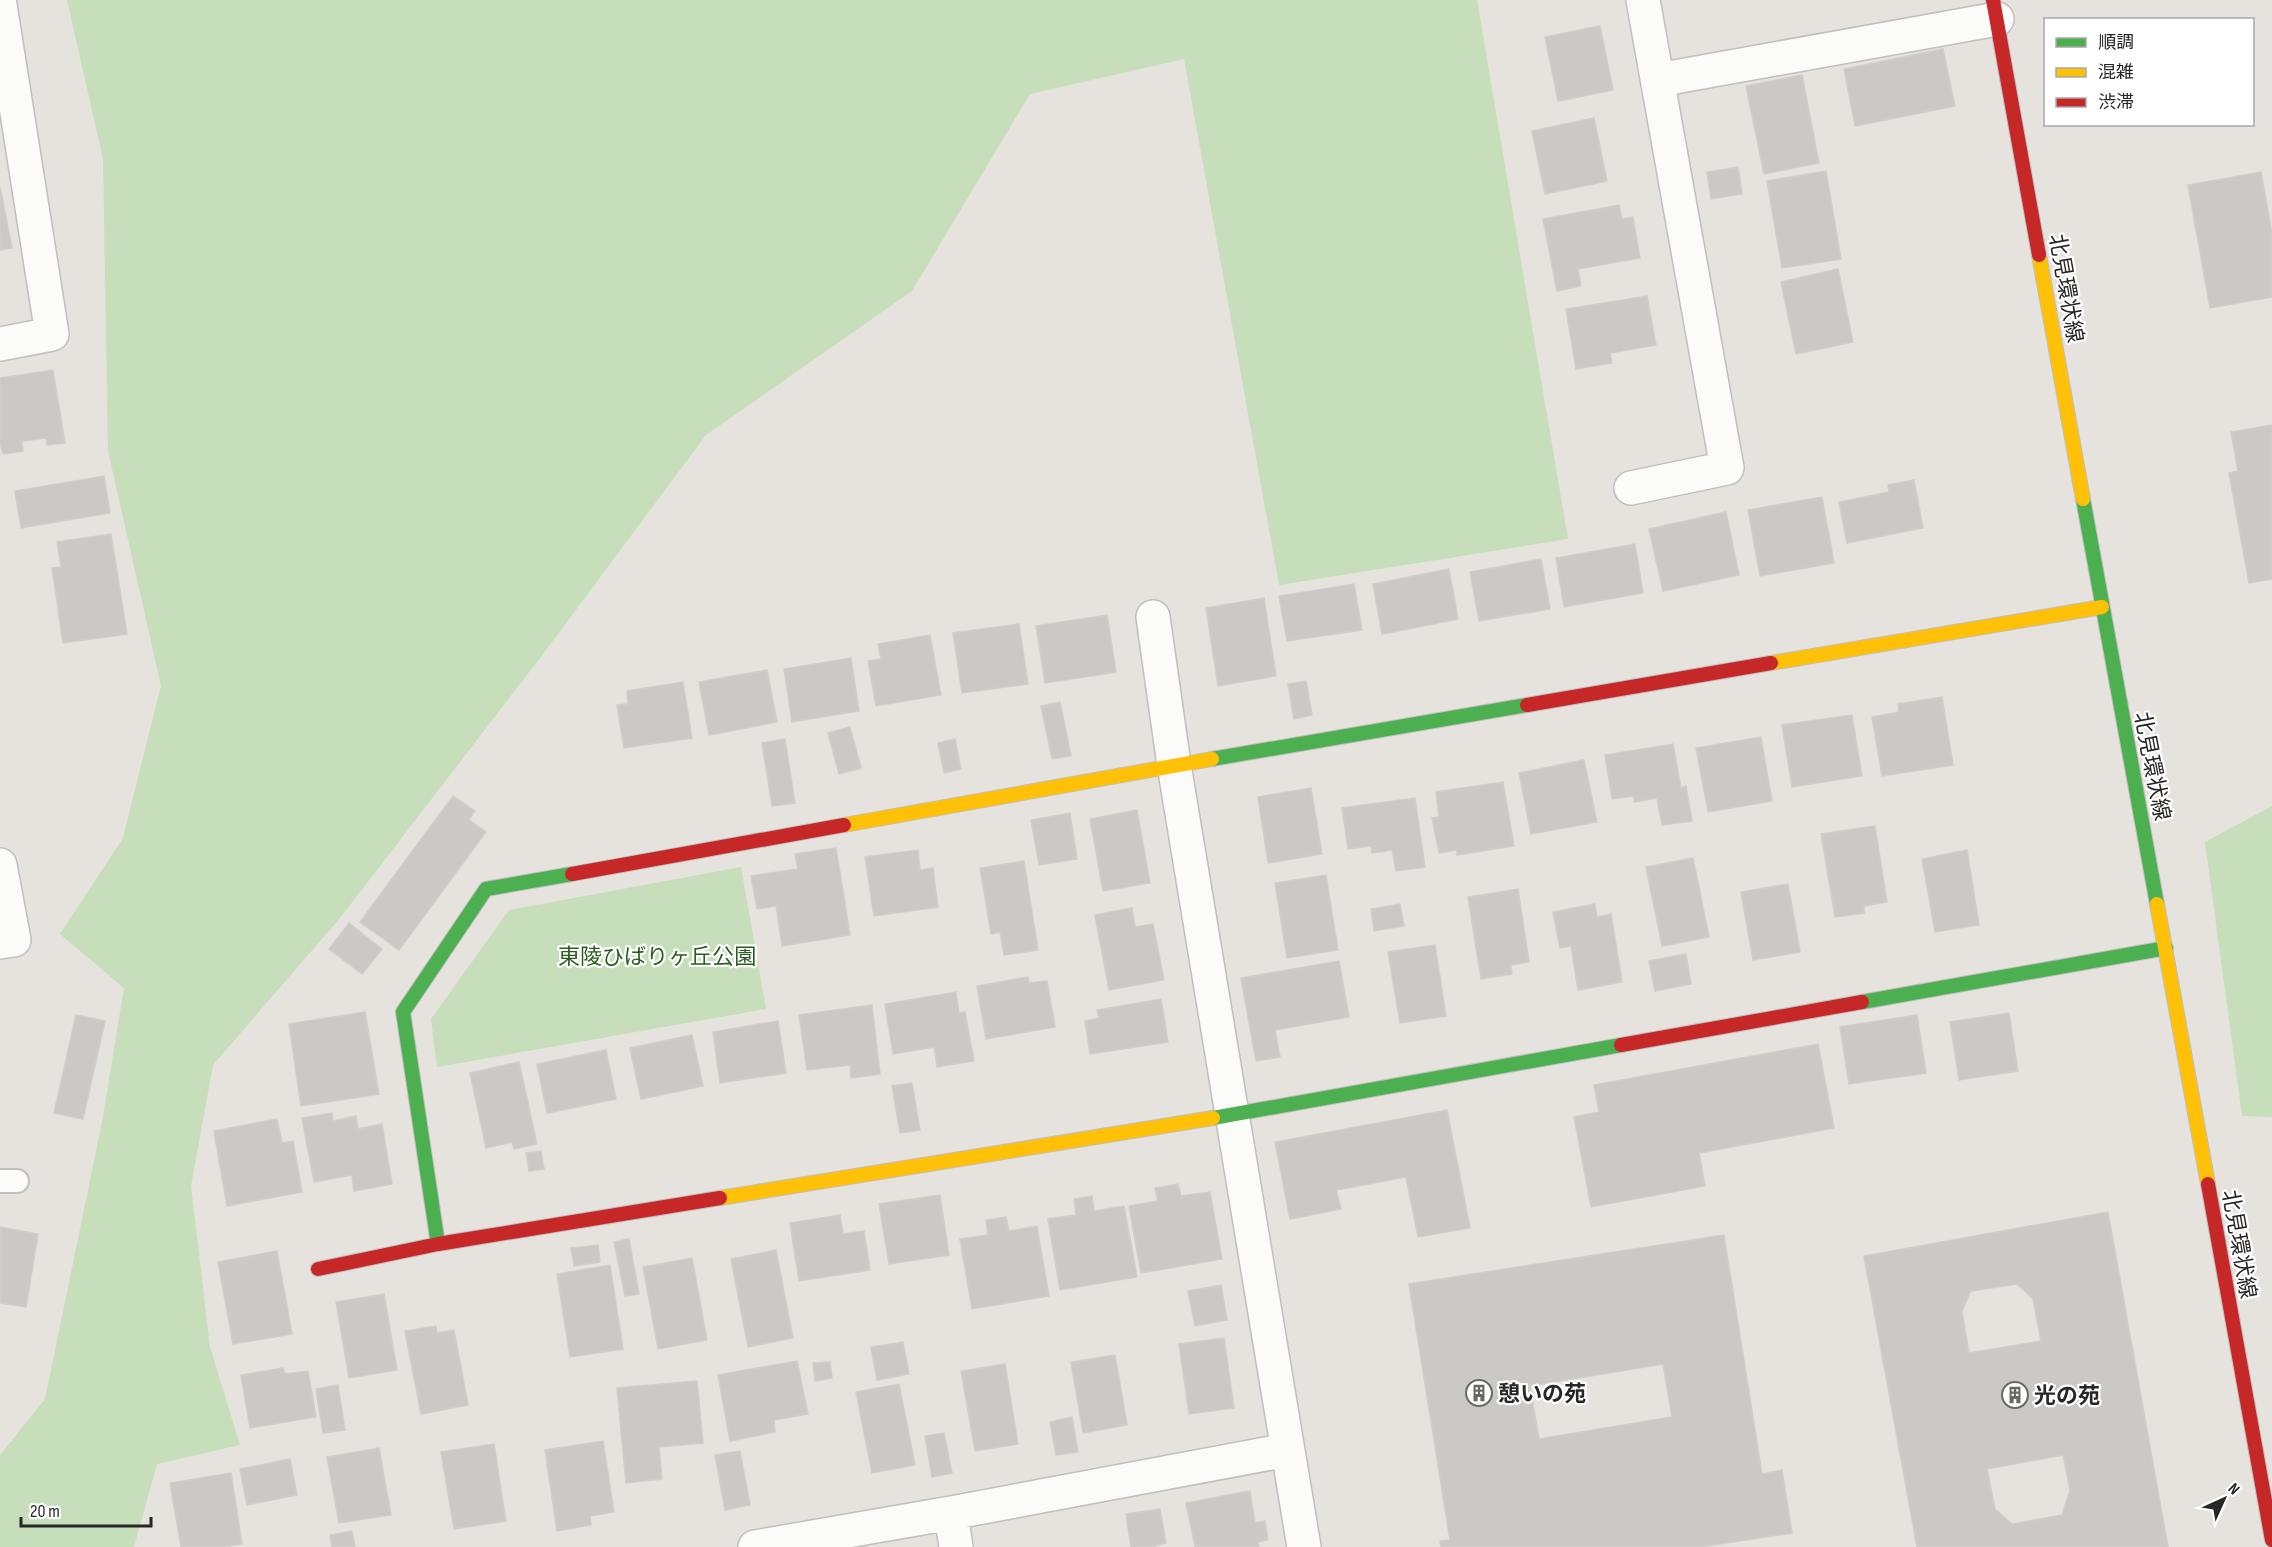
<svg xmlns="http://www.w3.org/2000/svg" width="2272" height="1547" font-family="'Sofia Sans Condensed','Noto Sans JP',sans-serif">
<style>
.green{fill:#c7deba}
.building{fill:#cbc8c5;stroke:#d0ceca;stroke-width:1.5;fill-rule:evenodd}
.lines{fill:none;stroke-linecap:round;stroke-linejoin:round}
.lane-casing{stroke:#c0bebf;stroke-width:26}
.street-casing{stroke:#c0bebf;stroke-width:36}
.fast-casing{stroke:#c0bebf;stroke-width:16}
.slow-casing{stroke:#c0bebf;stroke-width:16}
.jam-casing{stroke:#c0bebf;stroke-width:16}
.lane{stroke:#fbfbfa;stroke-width:22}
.street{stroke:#fbfbfa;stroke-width:33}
.fast{stroke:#4caf50;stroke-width:14}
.slow{stroke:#ffc107;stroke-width:14}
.jam{stroke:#c62828;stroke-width:14}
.labels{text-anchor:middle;stroke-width:4.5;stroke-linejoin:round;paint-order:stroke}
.street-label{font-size:22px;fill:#272727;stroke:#fff}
.park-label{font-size:22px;fill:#2a5b20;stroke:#fff}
.poi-label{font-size:22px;font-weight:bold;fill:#272727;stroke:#fff;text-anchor:start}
</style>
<rect width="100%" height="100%" fill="#e6e2de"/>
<path class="green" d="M67,0H1477L1568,539L1279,585L1184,59L1030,94L912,291L706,435L540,658L340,918L213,1065L191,1186L210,1347L240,1445L157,1464L134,1547H0V1455L45,1399L102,1122L124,988L60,934L123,838L161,686L108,451L103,159Z
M2272,806V1117L2242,1116L2205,842Z
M741,867L766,1009L437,1067L431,1019L509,910Z"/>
<path class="building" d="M1600,26L1613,90L1558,101L1545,37Z
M1943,49L1955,106L1855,126L1844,69Z
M1802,75L1819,163L1764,174L1746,86Z
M1594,118L1607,181L1545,194L1532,131Z
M1738,167L1742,194L1711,199L1707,172Z
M1826,171L1841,259L1782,268L1767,181Z
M2261,172L2272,233V297L2210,308L2188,185Z
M0,187L12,248L0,250Z
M1619,205L1622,219L1633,217L1640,258L1578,269L1581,286L1557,291L1543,219Z
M1838,269L1853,342L1796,354L1781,282Z
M1647,296L1656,345L1610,353L1612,363L1576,369L1566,309Z
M53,370L65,443L47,445L46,438L22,441L23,451L3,454L0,443V378Z
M2272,425V579L2249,583L2229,473L2238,471L2231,432Z
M104,476L110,513L21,528L15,491Z
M1914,480L1923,528L1847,543L1839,502L1889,492L1888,485Z
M1822,497L1834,563L1760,576L1748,510Z
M1726,512L1739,575L1663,591L1649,529Z
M111,534L127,634L63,643L52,568L61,567L57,542Z
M1635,544L1643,593L1564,607L1556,558Z
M1541,559L1550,609L1479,621L1470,572Z
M1449,569L1458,619L1382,634L1373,584Z
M1354,584L1362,630L1287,641L1279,596Z
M1264,598L1276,676L1218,686L1206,608Z
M1107,615L1116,672L1045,683L1036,626Z
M1019,624L1028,684L962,693L953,633Z
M930,635L941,695L876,706L868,661L881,659L878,644Z
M851,658L859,711L792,722L784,669Z
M767,670L777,722L709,735L699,682Z
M1306,681L1312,715L1294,719L1288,684Z
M683,682L692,738L624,748L617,705L628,704L627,691Z
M1942,697L1953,765L1882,776L1872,717L1899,712L1898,704Z
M1060,702L1071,756L1052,759L1041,706Z
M1852,715L1862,776L1792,787L1782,725Z
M850,727L861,768L839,774L828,733Z
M1761,737L1772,801L1708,812L1696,748Z
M785,739L795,803L772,806L762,743Z
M955,739L961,769L944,773L938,743Z
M1673,744L1681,788L1686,786L1692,821L1662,825L1657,798L1634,802V796L1612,799L1605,755Z
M1584,760L1597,822L1531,834L1519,773Z
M1503,782L1514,846L1457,855V850L1439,853L1432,818L1439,817L1436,792Z
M1311,788L1322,854L1268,863L1258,797Z
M453,796L475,811L469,820L486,832L399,950L360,922Z
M1415,798L1425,867L1396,871L1392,850L1372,853L1371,846L1348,849L1342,808Z
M1137,810L1150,883L1103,891L1090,819Z
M1070,813L1077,859L1039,865L1031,820Z
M1875,826L1887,902L1864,906V913L1835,917L1821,834Z
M836,848L850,935L782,946L776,906L757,909L751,876L798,869L795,854Z
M918,850L920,870L933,868L938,907L874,916L865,857Z
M1967,850L1979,925L1935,932L1922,859Z
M1693,858L1709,937L1662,946L1646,867Z
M1024,861L1038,950L1004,955L1000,932L991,934L980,868Z
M1326,875L1338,950L1287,958L1275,883Z
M1788,884L1800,952L1753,960L1741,892Z
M1518,889L1529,962L1511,965L1512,974L1481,979L1468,897Z
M1400,904L1404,926L1374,931L1371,909Z
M1595,904L1597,917L1611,914L1622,982L1578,990L1571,946L1560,948L1553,912Z
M1132,908L1135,927L1153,924L1164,980L1109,990L1095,915Z
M349,923L382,949L362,974L329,949Z
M1435,945L1446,1016L1400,1023L1388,952Z
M1686,954L1691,984L1655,991L1649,961Z
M1339,961L1349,1017L1275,1030L1280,1057L1256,1061L1241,978Z
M1028,977L1029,983L1047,981L1055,1027L986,1039L977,986Z
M956,992L959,1013L965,1012L974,1061L937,1067L934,1047L893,1054L885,1004Z
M1161,999L1168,1042L1090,1054L1085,1021L1099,1018L1097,1010Z
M872,1005L880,1074L851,1078L850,1065L807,1070L799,1015Z
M365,1012L379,1094L301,1106L289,1024Z
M2009,1013L2018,1071L1959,1080L1950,1022Z
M76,1015L105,1021L83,1119L54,1113Z
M1917,1015L1926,1073L1849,1084L1840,1027Z
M778,1021L786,1073L720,1083L713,1032Z
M692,1035L703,1086L641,1099L630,1048Z
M1818,1044L1834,1128L1699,1153L1705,1186L1591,1207L1574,1117L1599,1112L1594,1085Z
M606,1050L616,1099L547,1113L537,1064Z
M519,1062L537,1144L514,1149L512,1142L486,1148L470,1073Z
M912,1083L920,1130L900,1133L892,1086Z
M1447,1110L1470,1228L1418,1237L1406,1177L1336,1190L1341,1209L1290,1219L1275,1142Z
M332,1113L333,1121L356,1116L358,1129L382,1124L392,1184L354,1191L352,1175L314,1182L302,1118Z
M277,1119L282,1143L293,1141L302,1192L227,1206L214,1131Z
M541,1151L544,1169L529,1171L526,1153Z
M1178,1184L1181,1196L1210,1192L1222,1259L1141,1273L1129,1206L1158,1201L1155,1188Z
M940,1195L949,1255L889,1264L879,1204Z
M1092,1196L1094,1211L1124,1206L1137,1277L1060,1290L1048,1219L1076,1215L1074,1199Z
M2108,1212L2168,1547H1917L1864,1256ZM2017,1284L2033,1299L2041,1341L1969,1353L1962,1311L1971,1291ZM2063,1455L2070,1490L2062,1515L2012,1524L1995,1509L1987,1469Z
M840,1215L843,1234L864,1231L870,1270L799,1281L790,1223Z
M1006,1217L1009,1231L1037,1226L1049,1296L972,1309L960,1239L988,1235L986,1220Z
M0,1227L38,1234L26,1307L0,1303Z
M1724,1235L1762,1474L1782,1470L1792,1533L1700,1547H1441L1440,1541L1450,1540L1409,1284ZM1663,1364L1672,1417L1539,1439L1530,1386Z
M629,1239L639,1294L625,1296L614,1242Z
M598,1245L600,1262L574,1266L571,1248Z
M776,1250L793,1338L748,1347L731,1259Z
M277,1251L292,1334L233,1344L218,1262Z
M692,1258L707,1340L658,1349L643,1267Z
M610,1265L623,1349L570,1357L557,1274Z
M1221,1285L1227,1320L1195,1326L1188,1291Z
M384,1294L397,1370L349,1378L336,1302Z
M436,1326L437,1333L454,1330L468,1405L421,1414L405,1331Z
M1224,1338L1234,1408L1189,1414L1179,1344Z
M903,1342L909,1374L877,1380L871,1347Z
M1115,1355L1127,1425L1083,1433L1071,1362Z
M797,1361L808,1414L774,1420L775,1432L730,1441L718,1375Z
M830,1362L832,1378L815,1381L813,1363Z
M1005,1364L1018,1444L975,1451L961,1371Z
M283,1368L285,1374L308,1371L316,1417L250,1428L241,1375Z
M697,1381L703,1443L659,1447L662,1479L626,1483L617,1388Z
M899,1384L915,1465L872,1473L856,1392Z
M338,1385L345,1430L323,1433L316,1389Z
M1072,1417L1078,1452L1056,1455L1050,1422Z
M944,1433L952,1473L932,1477L925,1436Z
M603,1441L614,1512L590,1516L591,1525L557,1531L545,1450Z
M494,1444L506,1521L454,1529L441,1452Z
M379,1448L391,1515L339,1523L327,1457Z
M740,1451L750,1505L725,1510L715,1455Z
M290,1459L297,1495L247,1505L240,1469Z
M231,1473L242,1544L224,1547H181L170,1483Z
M1250,1491L1255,1523L1265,1521L1268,1540L1258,1542L1259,1547H1195L1186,1503Z
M1160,1509L1166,1543L1151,1547H1131L1126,1514Z
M352,1531L355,1547H332L330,1535Z"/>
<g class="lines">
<defs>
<path id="lane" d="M0,1181H17"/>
<path id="street" d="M0,5L52,334L0,344
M1658,80L1997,19
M1631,488L1727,468L1643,0
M1153,617L1174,765L1304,1547
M0,865L14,940L0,942
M951,1513L956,1547
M755,1547L951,1513L1287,1450"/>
<path id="fast" d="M2083,499L2157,904
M1212,759L1527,705
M1862,1002L2166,948
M1213,1118L1621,1045
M438,1244L403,1012L486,889L572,874"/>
<path id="slow" d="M2039,255L2083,499
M1771,663L2102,607
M844,825L1212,759
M2157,904L2208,1184
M720,1198L1213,1118"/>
<path id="jam" d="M1993,0L2039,255
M1527,705L1771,663
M572,874L844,825
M1621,1045L1862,1002
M2208,1184L2272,1540
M318,1269L438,1244L720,1198"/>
</defs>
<use href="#lane" class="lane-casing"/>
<use href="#street" class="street-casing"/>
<use href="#fast" class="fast-casing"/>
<use href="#slow" class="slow-casing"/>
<use href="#jam" class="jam-casing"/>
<use href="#lane" class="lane"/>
<use href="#street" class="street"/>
<use href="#fast" class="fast"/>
<use href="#slow" class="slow"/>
<use href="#jam" class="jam"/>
</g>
<defs>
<symbol id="building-ring" viewBox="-11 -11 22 22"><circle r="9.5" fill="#fff" stroke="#6a6867" stroke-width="1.5"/><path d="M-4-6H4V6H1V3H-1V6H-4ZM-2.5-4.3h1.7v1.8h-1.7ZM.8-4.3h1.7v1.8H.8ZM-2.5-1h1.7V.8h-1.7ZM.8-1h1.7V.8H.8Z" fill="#6a6867"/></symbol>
</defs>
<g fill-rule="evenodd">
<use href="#building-ring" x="1464" y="1378" width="30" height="30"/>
<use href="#building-ring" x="2000" y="1380" width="30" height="30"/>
</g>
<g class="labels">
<g class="street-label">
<text transform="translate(2067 288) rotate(80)" y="8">北見環状線</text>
<text transform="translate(2153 766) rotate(79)" y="8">北見環状線</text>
<text transform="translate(2240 1244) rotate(80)" y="8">北見環状線</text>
</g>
<g class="park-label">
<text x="657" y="964">東陵ひばりヶ丘公園</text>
</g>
<g class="poi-label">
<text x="1498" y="1401">憩いの苑</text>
<text x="2034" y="1403">光の苑</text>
</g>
</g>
<rect x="2044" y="18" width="210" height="108" fill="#ffffff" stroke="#a9a9a9" stroke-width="1.5"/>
<rect x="2056" y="38" width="30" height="9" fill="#4caf50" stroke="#a9a9a9" stroke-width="1.5"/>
<text x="2098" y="48" font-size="18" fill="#272727">順調</text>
<rect x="2056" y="68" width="30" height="9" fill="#ffc107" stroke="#a9a9a9" stroke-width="1.5"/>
<text x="2098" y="78" font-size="18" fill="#272727">混雑</text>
<rect x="2056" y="98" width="30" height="9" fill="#c62828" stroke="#a9a9a9" stroke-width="1.5"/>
<text x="2098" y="108" font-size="18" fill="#272727">渋滞</text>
<g transform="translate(2224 1499) rotate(45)" stroke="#ffffff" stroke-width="4.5" paint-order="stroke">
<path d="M0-4.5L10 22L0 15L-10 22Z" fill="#272727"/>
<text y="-9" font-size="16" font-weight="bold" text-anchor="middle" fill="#272727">N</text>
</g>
<path d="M21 1517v9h130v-9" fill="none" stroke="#272727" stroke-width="3"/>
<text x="30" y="1517" font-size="18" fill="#272727" stroke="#ffffff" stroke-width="4.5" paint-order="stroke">20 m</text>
</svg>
